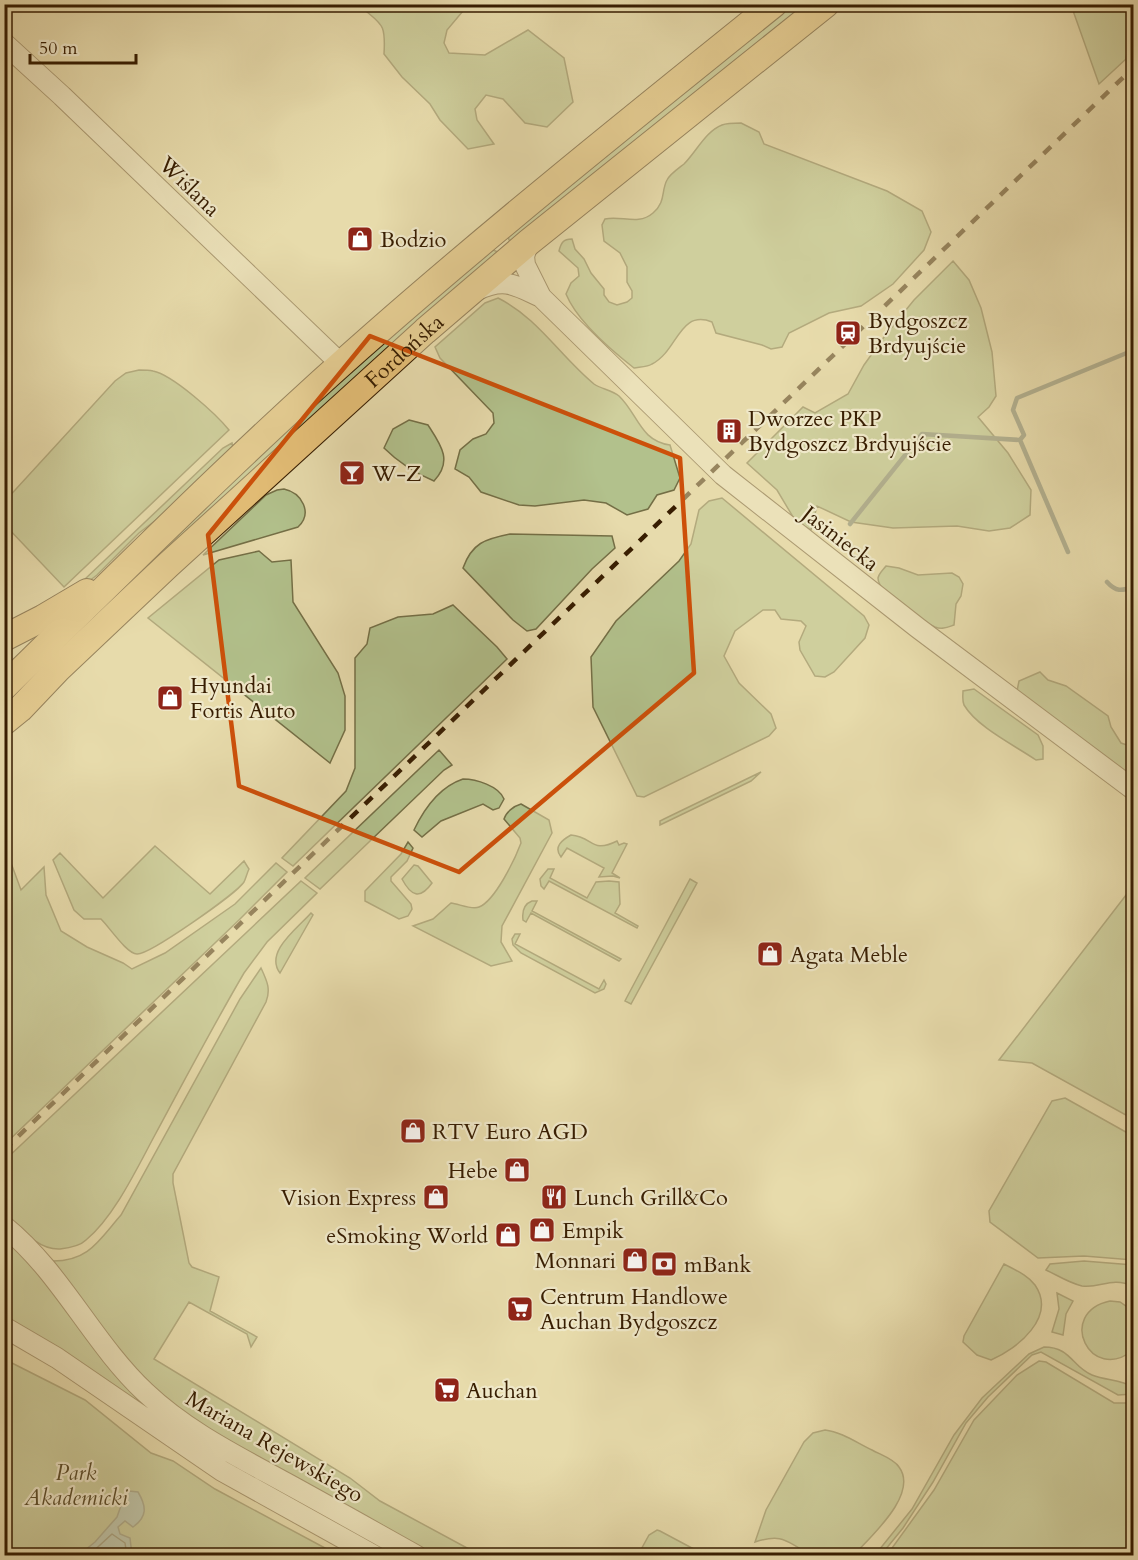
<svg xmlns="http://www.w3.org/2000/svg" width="1138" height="1560" font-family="Cardo,serif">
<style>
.green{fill:#b2c18c;stroke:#746f46;stroke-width:1.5}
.water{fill:#9ab9b3;stroke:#727b6c;stroke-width:1.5}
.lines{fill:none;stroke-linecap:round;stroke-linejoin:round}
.shore{stroke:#686b5a;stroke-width:1.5}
.stream{stroke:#727b6c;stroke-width:4.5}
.minor-casing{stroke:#634c2c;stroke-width:22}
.major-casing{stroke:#371d01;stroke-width:28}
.minor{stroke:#efe8c9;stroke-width:20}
.major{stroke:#e4be76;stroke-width:26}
.rail{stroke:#371d01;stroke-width:4.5;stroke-dasharray:10 10;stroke-linecap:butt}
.marked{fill:none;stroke:#cd500a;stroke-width:4.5;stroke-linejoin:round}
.labels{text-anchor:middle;stroke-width:4.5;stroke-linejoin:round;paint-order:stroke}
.street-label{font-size:22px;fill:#371d01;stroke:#efe8c9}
.poi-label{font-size:22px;fill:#371d01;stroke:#efe8c9;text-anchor:start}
.park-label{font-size:22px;font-style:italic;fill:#5c4e2b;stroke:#efe8c9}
</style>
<rect width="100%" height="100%" fill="#e7dbac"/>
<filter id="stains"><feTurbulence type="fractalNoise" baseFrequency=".00333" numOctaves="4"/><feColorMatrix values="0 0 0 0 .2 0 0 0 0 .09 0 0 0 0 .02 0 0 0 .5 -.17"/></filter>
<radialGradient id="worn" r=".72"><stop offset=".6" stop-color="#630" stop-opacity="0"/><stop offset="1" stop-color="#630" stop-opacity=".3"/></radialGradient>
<path class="green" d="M359,5H468L447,30L444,43L449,53L485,55L528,30L564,58L573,102L547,127L525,123L503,99L486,95L475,109L477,120L494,144L468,149L440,120L430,104L402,77L384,54C386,21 381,25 359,5Z
M785,5H810L512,241L509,240L508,236Z
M1071,5H1133L1126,59L1099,84Z
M741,123L759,132L764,144L887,191L922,211L931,232L924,250L893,284L861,306L829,313L789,333L782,347L771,349L762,345L716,333L712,322C679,309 678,351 652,364C648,367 639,367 634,368C611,350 577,321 566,294L571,283L579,276L578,268L559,251C561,243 563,239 572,239L575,249L584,259L591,273L604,289V295L609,302L617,305L627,302L632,298V291L627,282V267L620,253L604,241L602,225L605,219C621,215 638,226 653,213C666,202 661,191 667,180C670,174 679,168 684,164C696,152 706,131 722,125C727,123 735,123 741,123Z
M493,250L498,252L5,707V698L322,393L488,251Z
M953,261L969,280L981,308L992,352L996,396L989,407L978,417L1008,453L1031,490L1030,515L1010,528L989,531L957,526L893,528L851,522L817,506L811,530L796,522L777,490L747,463L803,407L815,413L848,394L864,365L884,337L914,300Z
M498,298C537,317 561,357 594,384C601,389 612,390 619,396C638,414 640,441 670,445L680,478L674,490L657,495L648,509L627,515L606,503L584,500L535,506L519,505L481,492L469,477L455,469L460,450L473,439L486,434L494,423L493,413L440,358L435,347L485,303Z
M139,370C144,370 149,370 153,371C173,375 216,414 229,430L64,587L5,525V501L115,381L126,373Z
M409,420L428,425C441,445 453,461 434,481C415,473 399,463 384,448L393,429Z
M232,443L233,448L181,501L139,533L97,575L63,601L30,614L84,580L203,467L223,448Z
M284,489C302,493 313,513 298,527L203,555L266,495L277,490Z
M722,498L864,616L869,625L865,638L834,672L825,677L815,676L800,650L799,642L806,626L801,621L781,619L775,610H763L735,631L724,656L739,683L771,714L776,728L769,736L644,797L637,796L593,707L591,657L616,621L679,561L691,544L699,510L709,501Z
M510,534L612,536L615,548L592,569L536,629L527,631L513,620L463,568C472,543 485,539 510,534Z
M259,551L272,562L291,560L293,602L338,673L345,696V730L330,763L148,618L219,560Z
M886,566L899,568L918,575L952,573L959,577L963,584L961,596L956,604L954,625C948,627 942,630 935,627C922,621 878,594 878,578C879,573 883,570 886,566Z
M453,605L497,647L507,659L293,866L282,858L346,791L355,768V658L367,644L370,628L398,617L433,614Z
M1040,672L1048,680L1066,686L1108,716L1111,727L1121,743L1133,747V778L1017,691L1019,681Z
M974,689L1038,735L1043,746V759L1036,760C1014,745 977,727 964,705C962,700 963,695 963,691Z
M439,750L452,765L444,770L320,889L305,878Z
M761,772L751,781L660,825V821L664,819Z
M463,779C476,779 499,786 504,799L499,808L493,810L483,804L441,821L422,837L414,830C424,809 439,787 463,779Z
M521,804L549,820L552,833L502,926L501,942L512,961L491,966L413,926L433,919L451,903C459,904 472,910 479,907C495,901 515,859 521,843L520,838L504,819C506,812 514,806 521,804Z
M571,835C594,837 591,854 617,841L619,845L624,843L627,844L612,873L620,878L613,876L599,877L604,868L567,848L561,857C553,847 562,840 571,835Z
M408,842L413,848L407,861L391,877V881L411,904L412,909L408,916L399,919L365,901V891L401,854Z
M4,844L21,890L44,867L46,895L61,931L87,947L123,963L132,969L165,953L235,904L276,863L287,872L239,920L5,1144Z
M155,846L210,894L244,861L249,869C247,873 246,878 244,882C236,894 149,955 137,954C127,954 110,928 101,919H84L74,910L53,860L60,853L103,898Z
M414,865L418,866L432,883C420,900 411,896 402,879Z
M548,869H554L550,878L587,898L596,882L609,881L619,882L620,904L615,913L638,926L637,928L549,881L544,889L541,886L540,879Z
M690,879L697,883L631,1004L625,1001L627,997Z
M301,881L317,893L267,942L244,973C213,1026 185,1079 156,1133C138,1166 115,1216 86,1240C80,1246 69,1248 60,1249C37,1250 20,1227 5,1213V1160Z
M1133,886V1119L1032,1063L999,1060Z
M532,901H537L532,911L621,959L619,961L531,913L526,922L523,920C522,912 524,904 532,901Z
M311,913L313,915L280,973C264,952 298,928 311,913Z
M515,934H520L515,944L599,989L604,980L606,984L604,989L595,993L521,953L513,945L512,939Z
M261,968C267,981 271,989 266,1002L173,1174V1183L189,1263L192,1267L219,1277L210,1311L257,1337L251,1347L247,1334L189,1302L154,1359L350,1478L380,1501L480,1555H434L230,1442C209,1429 188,1416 168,1401C121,1363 88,1309 53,1261C89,1261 99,1240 121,1215L240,999Z
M1065,1098L1133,1136V1260L1084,1256L1038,1258L990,1222L989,1211L1052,1101Z
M4,1236L29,1261L113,1370L401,1555H390L232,1468L5,1319Z
M1084,1261L1133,1265V1286C1111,1276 1100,1289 1082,1286C1069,1283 1057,1275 1046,1270L1050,1264Z
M1004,1264C1015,1270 1028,1275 1035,1285C1057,1317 1017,1349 991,1360L977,1355L963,1342L964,1336Z
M1057,1293L1073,1301L1066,1314L1063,1335L1052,1332L1059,1309Z
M1110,1301L1120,1302L1133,1311V1350C1091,1385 1055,1313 1110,1301Z
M1044,1347C1071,1347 1072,1367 1092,1375C1107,1381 1120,1379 1133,1387V1394L1118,1395L1041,1352L1032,1355L988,1397L966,1423L933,1482L903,1528L881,1555H875L912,1509L954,1435L982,1398L1029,1354Z
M4,1359L85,1400L151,1453L173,1461L215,1489L338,1555H5Z
M1039,1361L1046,1362L1114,1403H1133V1555H887L934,1490L974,1420L1017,1375Z
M825,1430C842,1432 857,1443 872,1450C881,1455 894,1459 899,1467C919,1494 871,1536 854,1555C843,1556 826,1559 815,1555C788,1547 789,1531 755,1542L766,1510L804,1442L813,1433Z
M657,1530L660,1531L705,1555H638L649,1535Z"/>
<path class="water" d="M129,1491L138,1492C147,1507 147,1517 133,1527L125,1521L118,1527L120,1534L130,1538L132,1555H62L85,1550L95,1542L117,1517L124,1497Z"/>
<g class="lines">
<path class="shore" d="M88,1556L112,1534L125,1543L127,1556"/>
<path class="stream" d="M1020,440L1068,552
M850,524L922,434L1020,440L1024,435L1013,410L1017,398L1134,350
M1107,582C1116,592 1121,591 1134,587"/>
<defs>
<path id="minor" d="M4,43L62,96L341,364
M529,242L524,256L525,265L541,297
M477,290C505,277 515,285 541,297L723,475L918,628L1134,790
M4,1226C61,1272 92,1342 145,1392C186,1431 237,1456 286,1483C330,1507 374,1532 417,1556
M4,1327L57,1358L222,1471L375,1556"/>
<g id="major">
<path d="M4,638L43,618L87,592"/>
<path d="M4,687C126,568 247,446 375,334C505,220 640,112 774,4"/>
<path id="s1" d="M4,722L20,709L58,669L168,565L425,331L529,242L826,4"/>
</g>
</defs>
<use href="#minor" class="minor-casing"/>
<use href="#major" class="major-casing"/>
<use href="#minor" class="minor"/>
<use href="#major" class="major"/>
<path class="rail" d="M4,1150L1134,67"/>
</g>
<path d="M0 0H1138V1560H0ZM370,336L680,458L694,673L459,872L239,786L208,535Z" fill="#e7dbac" fill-opacity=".55" fill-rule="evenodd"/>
<path class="marked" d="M370,336L680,458L694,673L459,872L239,786L208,535Z"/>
<defs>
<symbol id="shop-square" viewBox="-11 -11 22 22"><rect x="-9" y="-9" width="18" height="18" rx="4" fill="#8f2418" stroke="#efe8c9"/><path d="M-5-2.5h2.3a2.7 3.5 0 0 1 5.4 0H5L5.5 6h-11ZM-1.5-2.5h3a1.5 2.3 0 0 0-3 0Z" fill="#fff"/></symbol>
<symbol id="station-square" viewBox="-11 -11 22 22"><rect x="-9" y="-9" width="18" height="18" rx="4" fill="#8f2418" stroke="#efe8c9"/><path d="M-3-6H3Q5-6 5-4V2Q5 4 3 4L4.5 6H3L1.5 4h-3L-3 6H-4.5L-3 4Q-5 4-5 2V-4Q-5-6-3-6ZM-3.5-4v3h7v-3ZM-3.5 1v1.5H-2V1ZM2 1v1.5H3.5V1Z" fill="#fff"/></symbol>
<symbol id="building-square" viewBox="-11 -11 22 22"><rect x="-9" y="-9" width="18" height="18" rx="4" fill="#8f2418" stroke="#efe8c9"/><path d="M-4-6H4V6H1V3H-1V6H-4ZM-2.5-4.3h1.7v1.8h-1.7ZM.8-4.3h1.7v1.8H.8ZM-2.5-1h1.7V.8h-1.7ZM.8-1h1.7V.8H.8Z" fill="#fff"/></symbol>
<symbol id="bar-square" viewBox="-11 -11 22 22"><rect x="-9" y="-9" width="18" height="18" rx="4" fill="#8f2418" stroke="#efe8c9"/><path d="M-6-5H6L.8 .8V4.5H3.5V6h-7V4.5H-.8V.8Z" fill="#fff"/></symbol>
<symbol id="restaurant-square" viewBox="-11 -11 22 22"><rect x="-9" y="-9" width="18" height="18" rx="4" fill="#8f2418" stroke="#efe8c9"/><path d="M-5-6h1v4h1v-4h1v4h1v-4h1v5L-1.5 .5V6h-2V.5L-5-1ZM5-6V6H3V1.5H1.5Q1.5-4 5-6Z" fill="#fff"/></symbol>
<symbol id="bank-square" viewBox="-11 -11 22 22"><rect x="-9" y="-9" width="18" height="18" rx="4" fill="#8f2418" stroke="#efe8c9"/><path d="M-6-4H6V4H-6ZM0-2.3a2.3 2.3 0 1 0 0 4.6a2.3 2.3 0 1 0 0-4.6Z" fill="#fff"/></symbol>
<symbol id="supermarket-square" viewBox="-11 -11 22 22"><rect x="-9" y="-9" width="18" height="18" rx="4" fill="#8f2418" stroke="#efe8c9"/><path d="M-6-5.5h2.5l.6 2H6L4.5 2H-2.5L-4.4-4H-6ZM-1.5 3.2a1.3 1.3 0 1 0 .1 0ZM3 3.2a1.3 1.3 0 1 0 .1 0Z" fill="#fff"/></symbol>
</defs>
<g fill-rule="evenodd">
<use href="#shop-square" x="345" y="224" width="30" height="30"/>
<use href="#station-square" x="833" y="318" width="30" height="30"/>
<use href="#building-square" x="714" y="416" width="30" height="30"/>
<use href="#bar-square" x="337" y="458" width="30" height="30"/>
<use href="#shop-square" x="155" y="683" width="30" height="30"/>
<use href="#shop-square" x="755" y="939" width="30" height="30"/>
<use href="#shop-square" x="398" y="1116" width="30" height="30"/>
<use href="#shop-square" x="502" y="1155" width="30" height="30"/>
<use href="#shop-square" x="421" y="1182" width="30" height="30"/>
<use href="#restaurant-square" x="539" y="1182" width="30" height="30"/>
<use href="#shop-square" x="527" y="1215" width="30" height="30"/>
<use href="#shop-square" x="493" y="1220" width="30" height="30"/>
<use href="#shop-square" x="620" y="1245" width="30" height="30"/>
<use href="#bank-square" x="649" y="1249" width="30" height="30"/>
<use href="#supermarket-square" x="505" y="1294" width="30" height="30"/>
<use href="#supermarket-square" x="432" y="1375" width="30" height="30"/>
</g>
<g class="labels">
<g class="street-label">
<text transform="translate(190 186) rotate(44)" y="8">Wiślana</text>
<text dy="8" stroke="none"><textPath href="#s1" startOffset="546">Fordońska</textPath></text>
<text transform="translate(841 538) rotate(38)" y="8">Jasiniecka</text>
<text transform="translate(275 1446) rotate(30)" y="8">Mariana Rejewskiego</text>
</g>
<g class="poi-label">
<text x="380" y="247">Bodzio</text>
<text x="868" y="328">Bydgoszcz<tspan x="868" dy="25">Brdyujście</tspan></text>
<text x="748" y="426">Dworzec PKP<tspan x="748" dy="25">Bydgoszcz Brdyujście</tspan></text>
<text x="372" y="481">W-Z</text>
<text x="190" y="693">Hyundai<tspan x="190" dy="25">Fortis Auto</tspan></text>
<text x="790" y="962">Agata Meble</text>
<text x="432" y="1139">RTV Euro AGD</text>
<text x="498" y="1178" text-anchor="end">Hebe</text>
<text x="416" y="1205" text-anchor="end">Vision Express</text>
<text x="574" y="1205">Lunch Grill&amp;Co</text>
<text x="562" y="1238">Empik</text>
<text x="488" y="1243" text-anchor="end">eSmoking World</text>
<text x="616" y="1268" text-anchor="end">Monnari</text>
<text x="684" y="1272">mBank</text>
<text x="540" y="1304">Centrum Handlowe<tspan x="540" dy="25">Auchan Bydgoszcz</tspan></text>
<text x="466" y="1398">Auchan</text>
</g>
<g class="park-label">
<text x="76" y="1480">Park<tspan x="76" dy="25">Akademicki</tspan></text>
</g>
</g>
<rect width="1138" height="1560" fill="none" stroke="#e7dbac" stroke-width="24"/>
<rect x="6" y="6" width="1126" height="1548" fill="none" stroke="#371d01" stroke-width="3"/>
<rect x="12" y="12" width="1114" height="1536" fill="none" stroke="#371d01" stroke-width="1.5"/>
<path d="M30 54v9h106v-9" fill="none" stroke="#371d01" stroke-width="3"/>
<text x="39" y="54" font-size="18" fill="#371d01" stroke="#efe8c9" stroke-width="4.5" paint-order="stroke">50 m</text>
<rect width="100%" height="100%" filter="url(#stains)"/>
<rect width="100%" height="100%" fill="url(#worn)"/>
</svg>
